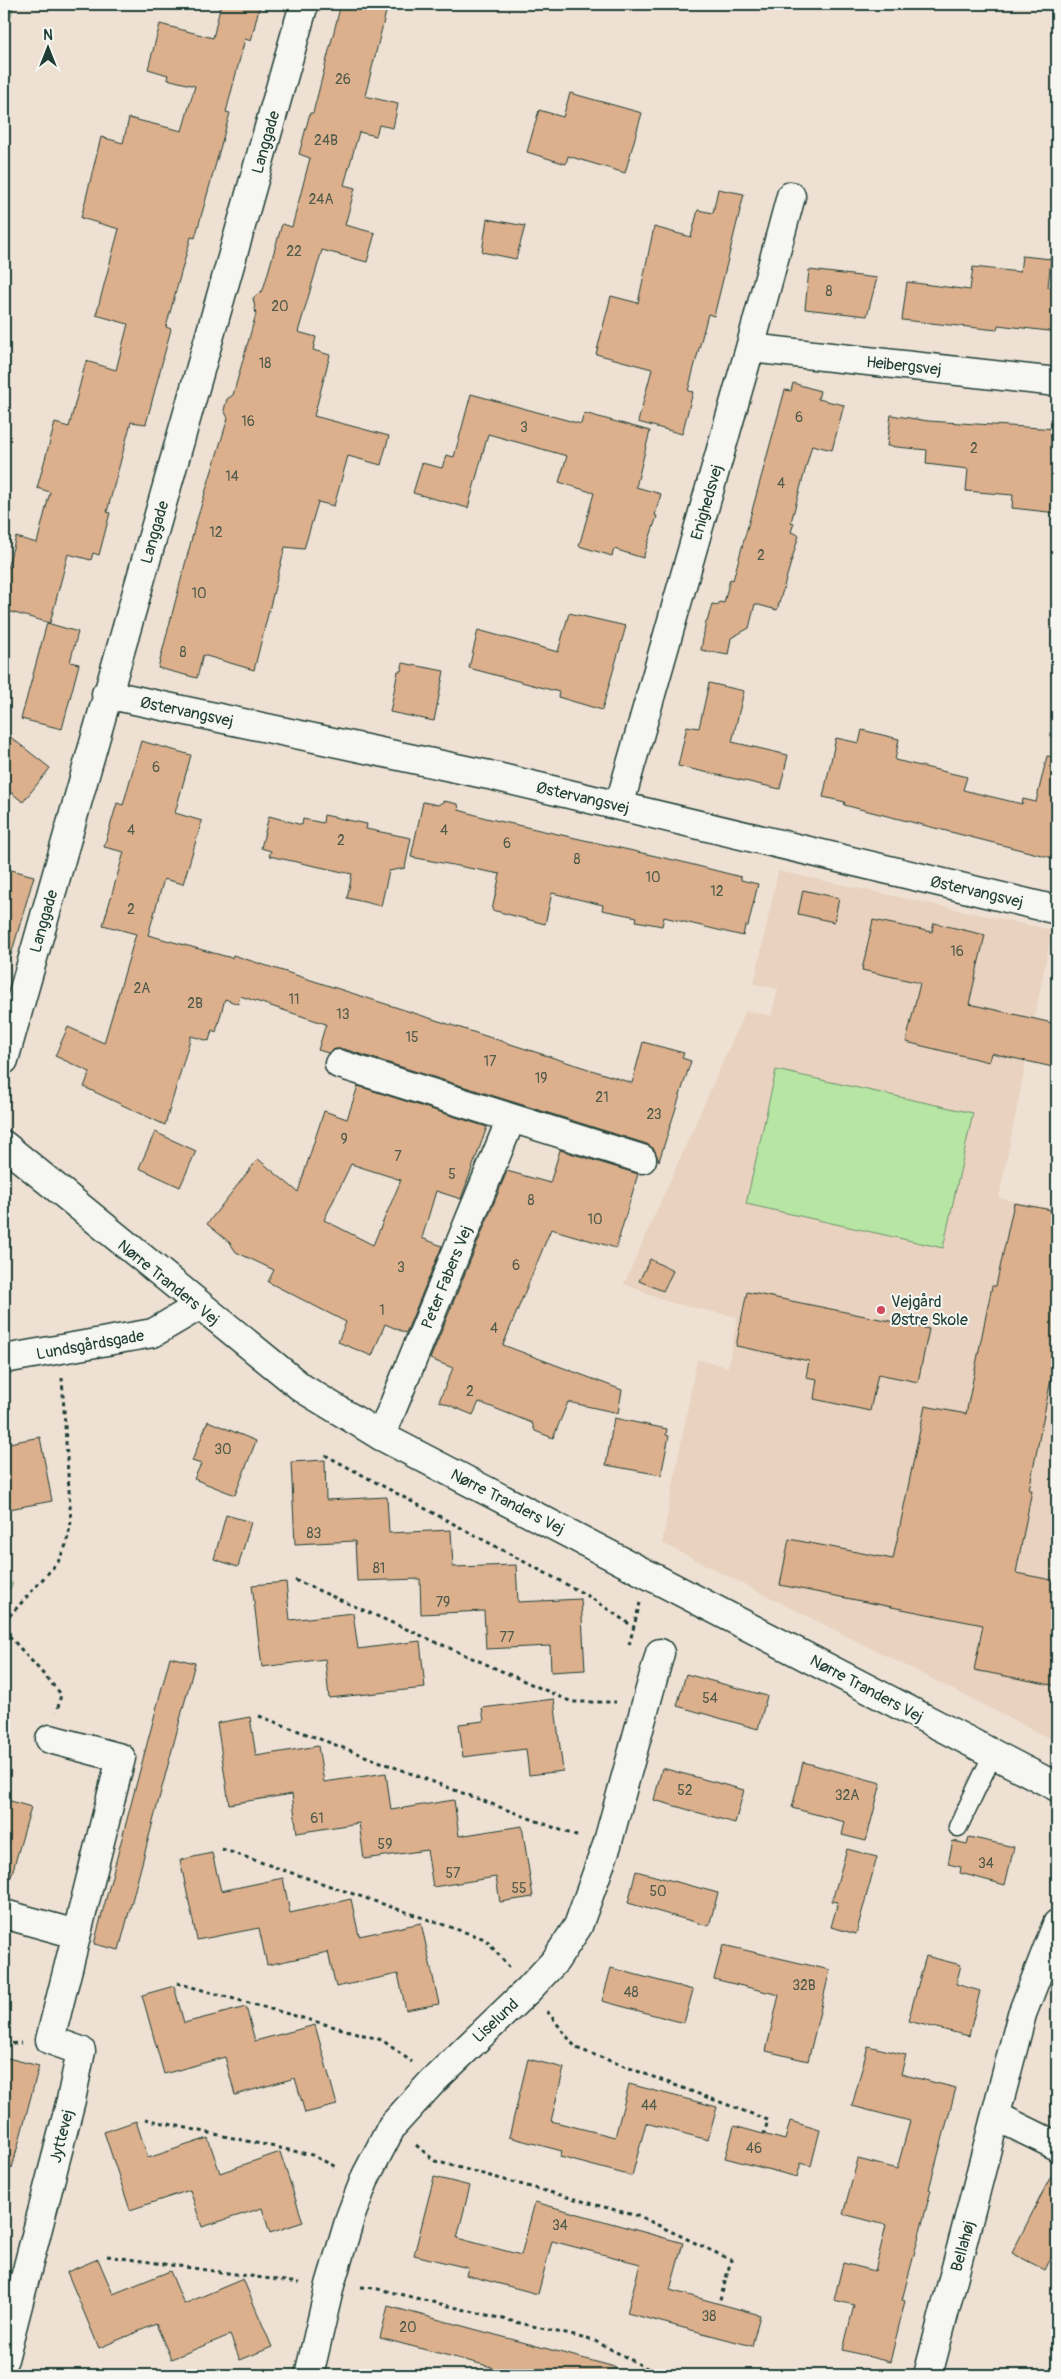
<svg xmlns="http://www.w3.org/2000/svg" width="1061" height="2379" font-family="Pangolin,sans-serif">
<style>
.built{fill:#e9d2bf}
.green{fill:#b7e5a3;stroke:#6b916c}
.building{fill:#dcb08d;stroke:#1f3d34;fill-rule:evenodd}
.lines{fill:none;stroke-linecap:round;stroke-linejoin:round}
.service-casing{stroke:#1f3d34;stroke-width:21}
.minor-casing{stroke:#1f3d34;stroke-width:31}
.tertiary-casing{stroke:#1f3d34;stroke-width:31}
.path{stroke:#1f3d34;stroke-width:3;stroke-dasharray:4 4;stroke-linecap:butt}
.service{stroke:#f6f6f2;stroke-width:18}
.minor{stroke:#f6f6f2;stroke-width:28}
.tertiary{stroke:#f6f6f2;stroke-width:28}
.poi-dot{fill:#d1495b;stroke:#f6f6f2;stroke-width:2}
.labels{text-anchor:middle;stroke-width:4;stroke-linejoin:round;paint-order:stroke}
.number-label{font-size:14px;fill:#4e5a4a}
.street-label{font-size:16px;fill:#1f3d34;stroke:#f6f6f2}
.poi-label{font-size:16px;fill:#1f3d34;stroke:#f6f6f2;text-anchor:start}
</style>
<rect width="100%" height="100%" fill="#eee1d4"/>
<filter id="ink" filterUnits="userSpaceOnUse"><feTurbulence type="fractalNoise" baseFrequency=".02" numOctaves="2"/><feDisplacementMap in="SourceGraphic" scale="10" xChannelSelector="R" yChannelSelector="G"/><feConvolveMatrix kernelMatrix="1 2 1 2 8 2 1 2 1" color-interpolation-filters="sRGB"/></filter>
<g filter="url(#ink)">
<path class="built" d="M778,871L1052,930L999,1198L1057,1210V1742L662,1543L697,1359L728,1367L737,1317L672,1303L624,1284L746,1010L771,1016L778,989L754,984Z"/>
<path class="green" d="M4,4H14L4,41Z
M776,1070L973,1113L943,1248L746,1204Z
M4,1578L13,1584L4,1598Z"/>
<path class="building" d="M221,4H260L251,41L245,39L226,112L230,113L195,238L191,237L166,327L171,329L146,424L131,422L107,512L110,513L99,555L93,553L91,560L68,554L50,623L4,610V568L7,569L16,537L37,543L50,492L37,488L55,423L69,427L86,361L116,370L128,324L96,315L119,229L81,218L101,137L123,143L129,118L182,131L195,86L167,79L168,75L148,69L160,24L213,38Z
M341,4H370L387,8L365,96L398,104L393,128L379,125L376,136L359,132L344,185L355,188L345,225L375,233L367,262L322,250L298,332L316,337L313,350L330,355L314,416L389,436L381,465L348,456L334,506L318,502L304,549L285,547L254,670L203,655L197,678L158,668L195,526L228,418L224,410L227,399L233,395L256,314L253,298L263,290L282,224L292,227L310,158L299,154L310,113H313Z
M570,93L642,113L625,173L568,156L566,164L527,152L539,110L563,117Z
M718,189L744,194L714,316L708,314L688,391L693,392L682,434L638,422L652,369L596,354L611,296L638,303L654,227L691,237L698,210L713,213Z
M487,219L525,226L516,259L482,252Z
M1022,256L1051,259L1048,287L1057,288V332L998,325L997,330L902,320L907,282L970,290L973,267L1020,272Z
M809,270L877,278L867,316L805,309Z
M793,383L820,391L818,399L844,405L832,450L812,445L791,522L794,523L791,532L799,535L777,610L755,604L749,628L731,638L728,655L701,650L706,621L707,622L712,604L719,605V602L724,603L730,579L733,580L785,390L791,391Z
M471,394L581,424L584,413L650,431L636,487L661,494L655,515L657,516L643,558L614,549L612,556L579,546L594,493L559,482L567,456L488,434L468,508L413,493L422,463L442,468L446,455L454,457Z
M891,415L928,421L1057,429V513L1012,508L1013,495L966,491L968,469L926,464L927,450L887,446Z
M569,613L626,626L602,710L558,697L559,692L469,668L478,630L558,652Z
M47,623L78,632L70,662L79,664L62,729L21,719Z
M403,663L444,671L434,721L390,712L398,671H401Z
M709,683L744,691L732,742L788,755L780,789L678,766L687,726L699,728Z
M862,730L899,739L895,760L967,777L963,790L1022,804L1023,799L1036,802L1047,756L1057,757V859L844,805L845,802L823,797L836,738L859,743Z
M4,732L50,768L23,802L4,787Z
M141,741L191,755L175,813L202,821L183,884L164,879L148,935L232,958L233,955L632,1083L643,1042L684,1053L682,1058L691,1061L659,1161L654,1149L647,1144L344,1049H335L328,1053L318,1050L326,1024L240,996L238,1004L225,999L216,1032L212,1030L209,1041L191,1036L165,1125L84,1087L90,1072L55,1056L68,1027L104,1043L136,934L103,925L124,852L104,847L117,803L123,805Z
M444,801L458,804L459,810L486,818L678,861L741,877V880L758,884L748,926H745L743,936L664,917L662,926L636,921L637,917L602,910L603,905L552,893L545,924L492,910L500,874L411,857L423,802L438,805Z
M324,815L367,824L366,829L411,838L405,868L389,871L381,906L347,898L352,874L269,856L271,851L261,848L269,816L302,825L303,819L323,823Z
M4,868L34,876L11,955L4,954Z
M803,890L839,898L834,922L798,914Z
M873,920L932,932L934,923L985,935L969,1004L1057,1024V1068L991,1053L989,1062L906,1042L920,983L862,970Z
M358,1086L487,1127L461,1199L436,1191L422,1238L442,1246L406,1333L385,1324L372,1356L338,1342L346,1322L268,1282L274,1270L236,1252L230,1243L207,1224L258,1159L298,1192L324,1111L347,1119ZM351,1164L401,1180L373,1245L324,1220Z
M155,1132L196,1151L180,1187L139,1168Z
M560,1150L638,1174L616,1248L551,1229L503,1345L622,1390L618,1413L568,1402L553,1438L535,1431L532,1423L479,1402L473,1415L439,1401L453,1368L430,1359L507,1171L550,1183Z
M1014,1203L1057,1211V1349L1029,1490H1032L1016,1573L1057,1581V1686L974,1670L983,1625L780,1585L789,1539L893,1559L925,1406L966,1414L992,1286H996Z
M650,1259L673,1271L663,1291L639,1281Z
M747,1292L929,1329L918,1382L878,1374L870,1411L814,1399L817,1379L806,1377L809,1361L736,1346Z
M614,1418L667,1429L666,1435L669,1436L661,1475L606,1465Z
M208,1421L256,1441L235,1495L194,1479L201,1464L192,1461Z
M40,1437L52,1501L4,1510V1444Z
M325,1460L326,1500L387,1497L389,1533L451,1530L453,1567L516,1565L518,1602L581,1599L585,1670L551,1672L550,1646L486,1649L484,1611L421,1614L420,1579L357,1581L355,1541L295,1544L291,1462Z
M226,1515L251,1522L238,1567L214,1559Z
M286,1582L290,1620L353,1613L358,1649L420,1641L425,1688L329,1698L325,1659L262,1667L252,1585Z
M170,1657L195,1663L119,1950L94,1944Z
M686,1674L767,1696L758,1729L677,1706Z
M554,1699L563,1771L529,1775L526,1749L463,1757L459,1724L484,1721L482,1708Z
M250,1717L256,1756L318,1746L324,1782L386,1773L391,1810L454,1800L459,1836L522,1826L533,1897L500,1902L496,1877L433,1887L427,1850L364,1859L359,1823L297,1833L292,1794L229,1804L217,1723Z
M803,1762L881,1783L866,1841L842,1835L845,1822L792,1808Z
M662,1768L744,1790L735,1823L654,1800Z
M4,1799L31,1807L11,1877L4,1876Z
M969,1837L1014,1847L1005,1885L960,1873L961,1867L948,1864L953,1841L967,1844Z
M847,1849L877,1857L856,1934L831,1927L838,1902L832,1901Z
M212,1853L221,1891L283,1878L290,1913L351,1899L359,1936L421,1923L439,2004L406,2010L398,1974L336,1987L328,1952L267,1965L259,1928L197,1940L180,1860Z
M636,1871L718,1893L709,1926L628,1903Z
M723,1945L830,1970L808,2061L766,2051L779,1995L714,1979Z
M926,1956L961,1965L956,1984L980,1991L969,2036L908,2021Z
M611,1968L693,1990L684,2023L602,2001Z
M174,1986L184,2023L246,2007L255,2041L315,2025L337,2105L305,2113L295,2078L235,2095L225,2057L164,2074L142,1995Z
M868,2046L906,2055L901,2074L956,2088L929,2189L931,2190L902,2300L905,2301L890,2362L843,2350L854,2305L834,2300L843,2263L875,2271L886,2225L843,2214L858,2159L897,2169L910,2121L852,2106Z
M4,2057L39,2066L12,2168L4,2167Z
M528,2059L564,2068L551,2121L615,2137L629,2084L717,2107L708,2140L646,2123L632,2176L560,2157L562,2151L509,2137Z
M136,2121L148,2158L208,2138L220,2173L280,2152L303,2222L270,2233L262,2208L202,2227L190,2190L130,2210L104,2132Z
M790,2121L820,2130L811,2166L801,2163L797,2177L725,2158L734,2126L785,2140Z
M1057,2164V2245L1045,2270L1012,2253Z
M434,2177L470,2186L457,2238L521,2255L535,2202L683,2243L670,2290L760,2315L752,2346L627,2313L640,2264L552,2241L538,2294L466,2275L468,2268L414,2255Z
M98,2259L113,2294L170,2271L184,2304L243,2279L272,2347L240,2360L230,2335L171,2359L156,2324L99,2348L67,2272Z
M388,2306L615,2367L614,2375H515L491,2369L492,2367L380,2338Z"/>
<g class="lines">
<defs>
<path id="service" d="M958,1827L993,1754"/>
<path id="minor" d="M750,348L1057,382
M106,694L489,775L1057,910
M619,806L750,348L791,196
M4,1060L304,4
M339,1064L642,1159
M4,1359L153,1333L199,1306
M381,1436L511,1119
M4,1914L76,1934
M996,2116L1057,2146
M4,2359L71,2100L81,2051L50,2040L121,1758L50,1739
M309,2375L330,2285L351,2215L366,2176L392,2126L433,2081L529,1989L555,1961L578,1926L607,1845L660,1653
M928,2375L1022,2014L1057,1924"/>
<path id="tertiary" d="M4,1145L302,1388L381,1436L1057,1787"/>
</defs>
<use href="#service" class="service-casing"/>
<use href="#minor" class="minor-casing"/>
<use href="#tertiary" class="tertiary-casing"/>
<path class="path" d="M325,1455L590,1597L634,1627
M295,1580L572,1702H616
M4,1622L58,1562L66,1545L71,1522L62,1378
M4,1630L61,1694L57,1712
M629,1645L640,1603
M259,1716L579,1837
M222,1849L485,1939L509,1967
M4,1968L9,1947
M177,1983L382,2040L412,2062
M547,2011L576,2048L768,2120L764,2134
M4,2044L21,2043
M145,2119L312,2155L338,2168
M416,2145L435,2161L641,2217L731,2260L719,2304
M107,2256L299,2283
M361,2287L374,2288L595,2341L660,2375"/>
<use href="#service" class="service"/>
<use href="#minor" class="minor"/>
<use href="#tertiary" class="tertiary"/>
</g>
</g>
<circle class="poi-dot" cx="881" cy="1310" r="5"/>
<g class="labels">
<g class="number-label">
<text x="343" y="84">26</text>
<text x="326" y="145">24B</text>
<text x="321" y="204">24A</text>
<text x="294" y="256">22</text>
<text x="829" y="296">8</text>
<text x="280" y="311">20</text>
<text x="265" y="368">18</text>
<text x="799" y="422">6</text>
<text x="248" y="426">16</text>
<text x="524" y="432">3</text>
<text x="974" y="453">2</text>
<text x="232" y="481">14</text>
<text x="781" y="488">4</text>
<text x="216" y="537">12</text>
<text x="761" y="560">2</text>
<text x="199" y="598">10</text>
<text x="183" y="657">8</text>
<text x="156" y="772">6</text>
<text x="131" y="835">4</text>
<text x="444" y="835">4</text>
<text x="341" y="845">2</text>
<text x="507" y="848">6</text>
<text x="577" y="864">8</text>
<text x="653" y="882">10</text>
<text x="717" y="896">12</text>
<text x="131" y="914">2</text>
<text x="957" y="956">16</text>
<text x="142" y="993">2A</text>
<text x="294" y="1004">11</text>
<text x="195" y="1008">2B</text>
<text x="343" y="1019">13</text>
<text x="412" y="1042">15</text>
<text x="490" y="1066">17</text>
<text x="541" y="1083">19</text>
<text x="602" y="1102">21</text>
<text x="654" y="1119">23</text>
<text x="344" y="1144">9</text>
<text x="398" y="1161">7</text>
<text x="452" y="1179">5</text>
<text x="531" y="1205">8</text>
<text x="595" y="1224">10</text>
<text x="516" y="1270">6</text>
<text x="401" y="1272">3</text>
<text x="382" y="1315">1</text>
<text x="494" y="1333">4</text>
<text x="470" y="1396">2</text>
<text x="223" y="1454">30</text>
<text x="314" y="1538">83</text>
<text x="379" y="1573">81</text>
<text x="443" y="1607">79</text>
<text x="507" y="1642">77</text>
<text x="710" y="1703">54</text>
<text x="685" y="1795">52</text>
<text x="847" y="1800">32A</text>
<text x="317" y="1823">61</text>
<text x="385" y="1849">59</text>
<text x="986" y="1868">34</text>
<text x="453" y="1878">57</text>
<text x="519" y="1893">55</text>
<text x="658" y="1896">50</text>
<text x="804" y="1990">32B</text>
<text x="631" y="1997">48</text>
<text x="649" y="2110">44</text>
<text x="754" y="2153">46</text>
<text x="560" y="2230">34</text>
<text x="709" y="2321">38</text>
<text x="408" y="2332">20</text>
</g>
<g class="street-label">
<text transform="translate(265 142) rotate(-74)" y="6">Langgade</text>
<text transform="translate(904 365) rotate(6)" y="6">Heibergsvej</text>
<text transform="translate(706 502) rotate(-74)" y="6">Enighedsvej</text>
<text transform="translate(154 532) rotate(-74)" y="6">Langgade</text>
<text transform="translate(187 711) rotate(12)" y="6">Østervangsvej</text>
<text transform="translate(583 797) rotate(13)" y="6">Østervangsvej</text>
<text transform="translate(977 891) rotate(13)" y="6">Østervangsvej</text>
<text transform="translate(43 921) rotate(-74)" y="6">Langgade</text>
<text transform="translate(446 1277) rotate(-68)" y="6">Peter Fabers Vej</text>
<text transform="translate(169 1282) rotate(39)" y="6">Nørre Tranders Vej</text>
<text transform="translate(90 1344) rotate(-10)" y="6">Lundsgårdsgade</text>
<text transform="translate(508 1501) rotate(27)" y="6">Nørre Tranders Vej</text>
<text transform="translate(867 1688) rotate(28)" y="6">Nørre Tranders Vej</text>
<text transform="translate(495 2020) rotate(-43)" y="6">Liselund</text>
<text transform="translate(61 2136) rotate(-76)" y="6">Jyttevej</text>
<text transform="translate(962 2246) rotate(-75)" y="6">Bellahøj</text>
</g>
<g class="poi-label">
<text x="891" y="1307">Vejgård<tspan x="891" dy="18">Østre Skole</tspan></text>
</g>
</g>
<rect width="1061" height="2379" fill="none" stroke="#f6f6f2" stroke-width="20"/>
<rect x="10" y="10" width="1041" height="2359" fill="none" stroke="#1f3d34" stroke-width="2" filter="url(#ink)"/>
<g transform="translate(48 48)" stroke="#f6f6f2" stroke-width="4" paint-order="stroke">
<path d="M0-4L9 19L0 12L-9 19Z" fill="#1f3d34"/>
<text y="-8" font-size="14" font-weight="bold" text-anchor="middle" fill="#1f3d34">N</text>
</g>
</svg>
